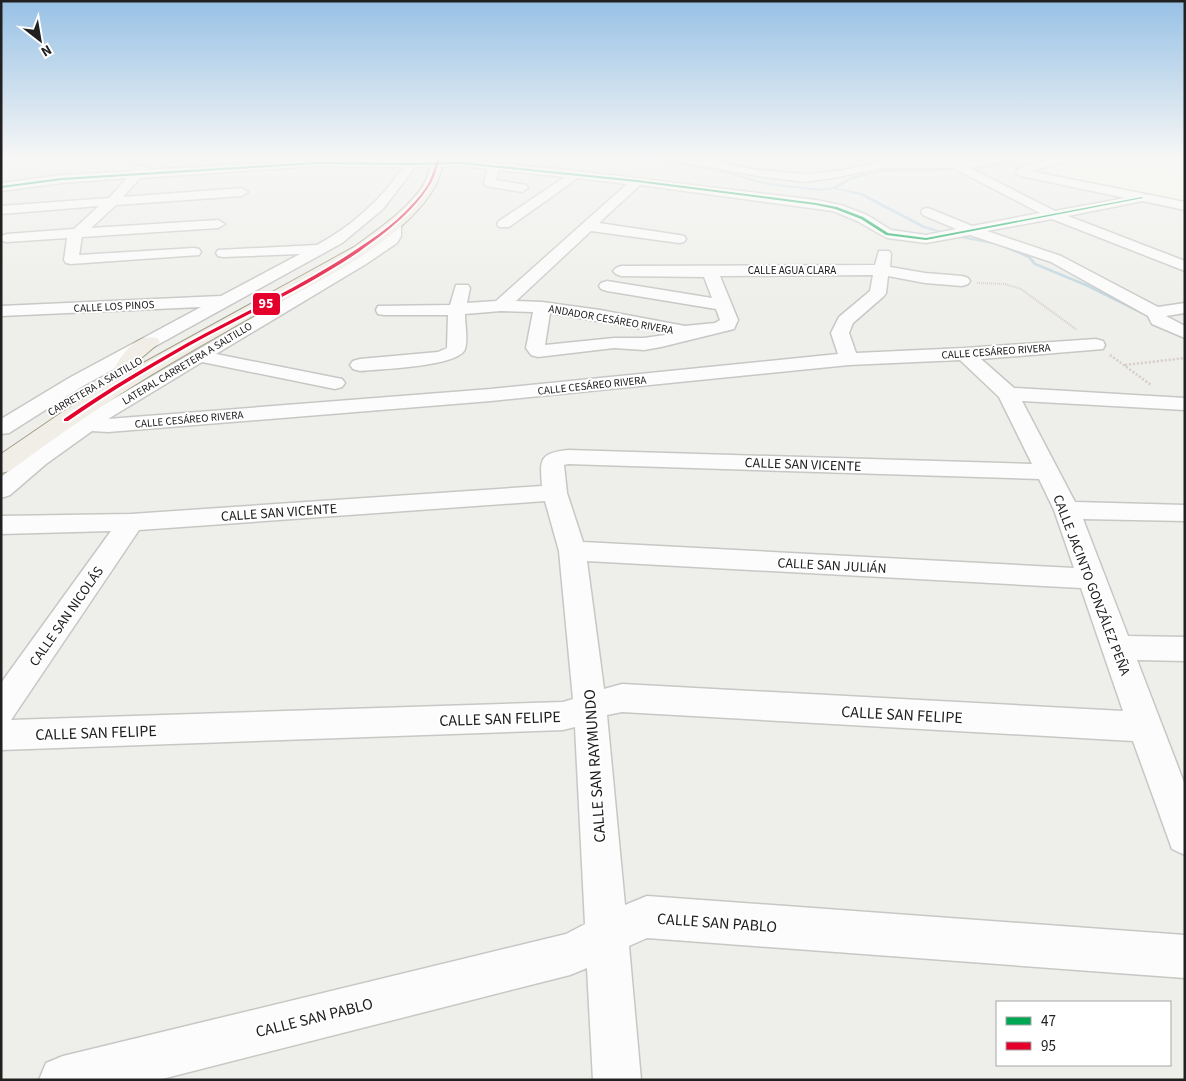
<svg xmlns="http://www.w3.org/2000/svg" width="1186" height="1081" font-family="'Source Sans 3',sans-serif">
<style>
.education{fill:#f5f7e6}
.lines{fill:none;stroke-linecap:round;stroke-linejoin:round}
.stream{fill:#bed5e0;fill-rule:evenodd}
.minor-casing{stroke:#c7c7c5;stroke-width:3}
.major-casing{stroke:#a49f86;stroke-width:2}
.path-far1{stroke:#d7cdc9;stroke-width:2;stroke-dasharray:1 1;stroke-linecap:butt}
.path{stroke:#d7cdc9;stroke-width:2.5;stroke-dasharray:2 2;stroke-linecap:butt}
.minor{fill:#fcfcfc;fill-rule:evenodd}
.major{fill:#f1eee7;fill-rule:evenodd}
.bus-1-casing{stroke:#fff;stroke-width:4}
.bus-2-casing{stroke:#fff;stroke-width:4}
.bus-1{fill:#00a651;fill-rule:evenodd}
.bus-2{fill:#e4002b;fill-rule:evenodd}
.labels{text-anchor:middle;stroke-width:4;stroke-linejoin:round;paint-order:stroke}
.far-street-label{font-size:11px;fill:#202020;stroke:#fff}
.street-label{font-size:14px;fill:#202020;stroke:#fff}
.near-street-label{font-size:16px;fill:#202020;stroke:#fff}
.line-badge{stroke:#fff;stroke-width:2}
.badge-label{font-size:14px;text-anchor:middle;font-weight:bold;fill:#fff}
</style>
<rect width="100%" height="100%" fill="#eeeeea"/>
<path class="education" d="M1077,158H1185V201L1029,171Z"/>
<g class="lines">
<path class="stream" d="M641,158L713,168L768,183L820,189L833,187L851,177L881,170L949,169L950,171L881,172L853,179L837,188L862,193L925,226L944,232L942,233L923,228L860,195L834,189L820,191L768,185L713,170Z
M1025,158H1029L972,171L971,170Z
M961,236L1000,243L1030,256L1036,263L1087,284L1159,320L1156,321L1085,286L1034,265L1028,258L998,245L960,238V236Z"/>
<defs>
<path id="minor" d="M672,158H694L758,170L805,174L838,171L881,162H975L993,158H1013L1008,161L970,168L1055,211L1125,198L1021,176L1015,173C1026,160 1059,158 1075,158L1074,160L1030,171L1185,202V210L1143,201L1068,216L1185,261V271L1052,219L987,231L1061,256L1158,307L1185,303V313L1166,316L1185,326V338L1152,324L1148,316L1051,262L970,235L926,243L887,238L857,221L833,211L640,185L599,223L679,235L684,236L686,239L684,242L679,243L591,231L516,301L542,302L600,310L685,326L715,323L720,320L716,309L607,291L601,289L599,286L601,283L607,281L712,298L704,277L621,276L616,274L613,271L616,268L621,266L875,265L879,251H889L891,254L890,267L925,273L962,276L968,278L970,281L968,284L962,286L925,283L888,276L886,293L884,296L853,323L849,333L856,353L965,348L1096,339L1103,341L1105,345L1103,349L981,359L1014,388L1185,398V410L1022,401L1075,502L1185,505V521L1083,519L1128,636L1185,637V661L1137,660L1185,785V855L1172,849L1133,741L622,712L607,715L625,905L647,896L1185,935V978L647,938L629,946L641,1080H593L587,968L570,975L158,1080H39L46,1063L63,1056L566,934L585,924L575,727L563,730L1,750V683L111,531L1,534V516L131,514L542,486C540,460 539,453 568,450L1032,464L999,397L960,360L849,365L491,401L108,432L92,431L46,464L10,495L1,498V477L30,454L101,406L356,258L386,238L389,221H399L401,224V236L397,243L366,264L216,354L342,379L345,383L342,387L335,389L202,362L108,419L491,389L838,354L831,333L839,317L870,291L873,275L720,276L738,320L734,329L661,347L644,350L614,348L538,357L531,355L526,348L533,312L501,311L465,314C465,324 468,340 465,349C459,367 378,369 360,371L353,369L350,365L353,361L360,359L438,352L447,348L448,315H384L378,314L376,310L378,306L450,305L456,285H468L470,288L467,303L496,301L627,184L578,178L509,227H499L497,224L499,221L565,177L499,170L496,180L526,185L528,188L522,192L486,186L484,183L487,169L462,166L415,167L383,209L342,243L83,386L9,433L1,434V419L69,378L201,307L1,316V306L221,296L300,254L223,257L218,256L216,253L218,250L317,245C352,226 381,200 403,167L317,166L140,178L123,197L242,188L248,192L242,196L116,205L91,228L218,220L225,224L218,228L82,237L79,255L194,248L199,249L201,252L199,255L71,264L66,263L64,260L67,238L7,242L2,241L1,236L7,234L74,229L99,206L1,214V206L109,198L127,178L62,183L1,191V183L62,175L133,171C137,166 139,164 146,166L148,168L146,170L317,160H462L577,171L816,200L841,205L867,215L891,230L926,235L956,229L923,215L921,212L923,209L928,208L972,226L1040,213L953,168H881L838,177L805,182L758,176L677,161ZM550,313L672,334L644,338H614L545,345ZM568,464L1039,479L1054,510L1074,568L583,542L567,493L564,465ZM545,501L559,551L573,699L563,702L11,720L139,530ZM587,561L1081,588L1123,711L622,684L604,689Z"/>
<path id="major" d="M433,158H445C442,166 440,176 437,183C406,242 312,285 255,315C228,330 200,346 173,362C116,395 62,432 10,471L1,473V454L61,413L124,374L118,372L115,368C122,353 138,333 157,338L160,342L139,360L136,367L354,247C380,228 407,210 424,184C428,176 430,166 433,158Z"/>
</defs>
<use href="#minor" class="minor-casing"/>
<use href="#major" class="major-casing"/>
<path class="path-far1" d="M977,283L1005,284L1021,289L1077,330"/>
<path class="path" d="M1110,355L1151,385
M1125,365L1185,358"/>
<use href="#minor" class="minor"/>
<use href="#major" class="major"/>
<defs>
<path id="bus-1" d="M317,162L411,163L462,162L637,180L816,203L837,207L863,217L888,233L926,238L1142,197L1143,198L926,240L886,235L861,219L835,209L816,205L637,182L462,164L411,165L317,164L62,180L1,188V186L62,178Z"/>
<path id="bus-2" d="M438,158H440C437,167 435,178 429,186C413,212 385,233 360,251C312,284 259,308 207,336C159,362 113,390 68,421H64V419C109,388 156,360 204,334C257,306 310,281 360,247C385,231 410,211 427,186C432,178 434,167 438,158Z"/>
</defs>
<use href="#bus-1" class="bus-1-casing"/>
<use href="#bus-2" class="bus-2-casing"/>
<use href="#bus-1" class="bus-1"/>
<use href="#bus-2" class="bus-2"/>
</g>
<linearGradient id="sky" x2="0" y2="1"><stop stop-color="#97c1e5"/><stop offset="0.51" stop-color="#f7f7f6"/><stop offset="1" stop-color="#f7f7f6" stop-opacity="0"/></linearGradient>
<rect width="1186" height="309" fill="url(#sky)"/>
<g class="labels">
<g class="far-street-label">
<text x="792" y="274">CALLE AGUA CLARA</text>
<text transform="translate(114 306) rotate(-3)" y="4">CALLE LOS PINOS</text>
<text transform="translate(611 319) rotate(10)" y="4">ANDADOR CESÁREO RIVERA</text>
<text transform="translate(996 351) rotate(-4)" y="4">CALLE CESÁREO RIVERA</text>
<text transform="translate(187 363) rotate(-31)" y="4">LATERAL CARRETERA A SALTILLO</text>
<text transform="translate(592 385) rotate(-6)" y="4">CALLE CESÁREO RIVERA</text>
<text transform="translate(95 386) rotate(-30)" y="4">CARRETERA A SALTILLO</text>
<text transform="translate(189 419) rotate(-5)" y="4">CALLE CESÁREO RIVERA</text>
</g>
<g class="street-label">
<text transform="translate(803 464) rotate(2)" y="5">CALLE SAN VICENTE</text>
<text transform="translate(279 512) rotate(-4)" y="5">CALLE SAN VICENTE</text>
<text transform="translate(832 565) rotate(3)" y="5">CALLE SAN JULIÁN</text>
<text transform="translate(1092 585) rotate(69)" y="5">CALLE JACINTO GONZÁLEZ PEÑA</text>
<text transform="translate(66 616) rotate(-55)" y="5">CALLE SAN NICOLÁS</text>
</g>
<g class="near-street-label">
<text transform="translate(902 714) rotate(3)" y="6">CALLE SAN FELIPE</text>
<text transform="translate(500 718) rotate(-2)" y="6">CALLE SAN FELIPE</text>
<text transform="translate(96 732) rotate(-2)" y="6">CALLE SAN FELIPE</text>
<text transform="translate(594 766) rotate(-94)" y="6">CALLE SAN RAYMUNDO</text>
<text transform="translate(717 922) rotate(4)" y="6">CALLE SAN PABLO</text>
<text transform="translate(314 1017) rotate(-14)" y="6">CALLE SAN PABLO</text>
</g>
</g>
<rect class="line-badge" x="252" y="292" width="29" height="24" rx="5" fill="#e4002b"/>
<g class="badge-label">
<text x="266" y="308">95</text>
</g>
<rect width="1186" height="1081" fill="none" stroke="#202020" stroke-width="5"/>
<rect x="996" y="1001" width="175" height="65" fill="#ffffff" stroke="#a6a6a6"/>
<rect x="1006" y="1017" width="25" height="8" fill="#00a651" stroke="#a6a6a6"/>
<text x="1041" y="1026" font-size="15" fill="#202020">47</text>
<rect x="1006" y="1042" width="25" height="8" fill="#e4002b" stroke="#a6a6a6"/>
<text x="1041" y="1051" font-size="15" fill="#202020">95</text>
<g transform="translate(40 40) rotate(149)" stroke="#ffffff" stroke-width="4" paint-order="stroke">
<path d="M0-4L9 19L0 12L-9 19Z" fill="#202020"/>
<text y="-8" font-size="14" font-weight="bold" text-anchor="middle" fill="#202020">N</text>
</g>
</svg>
